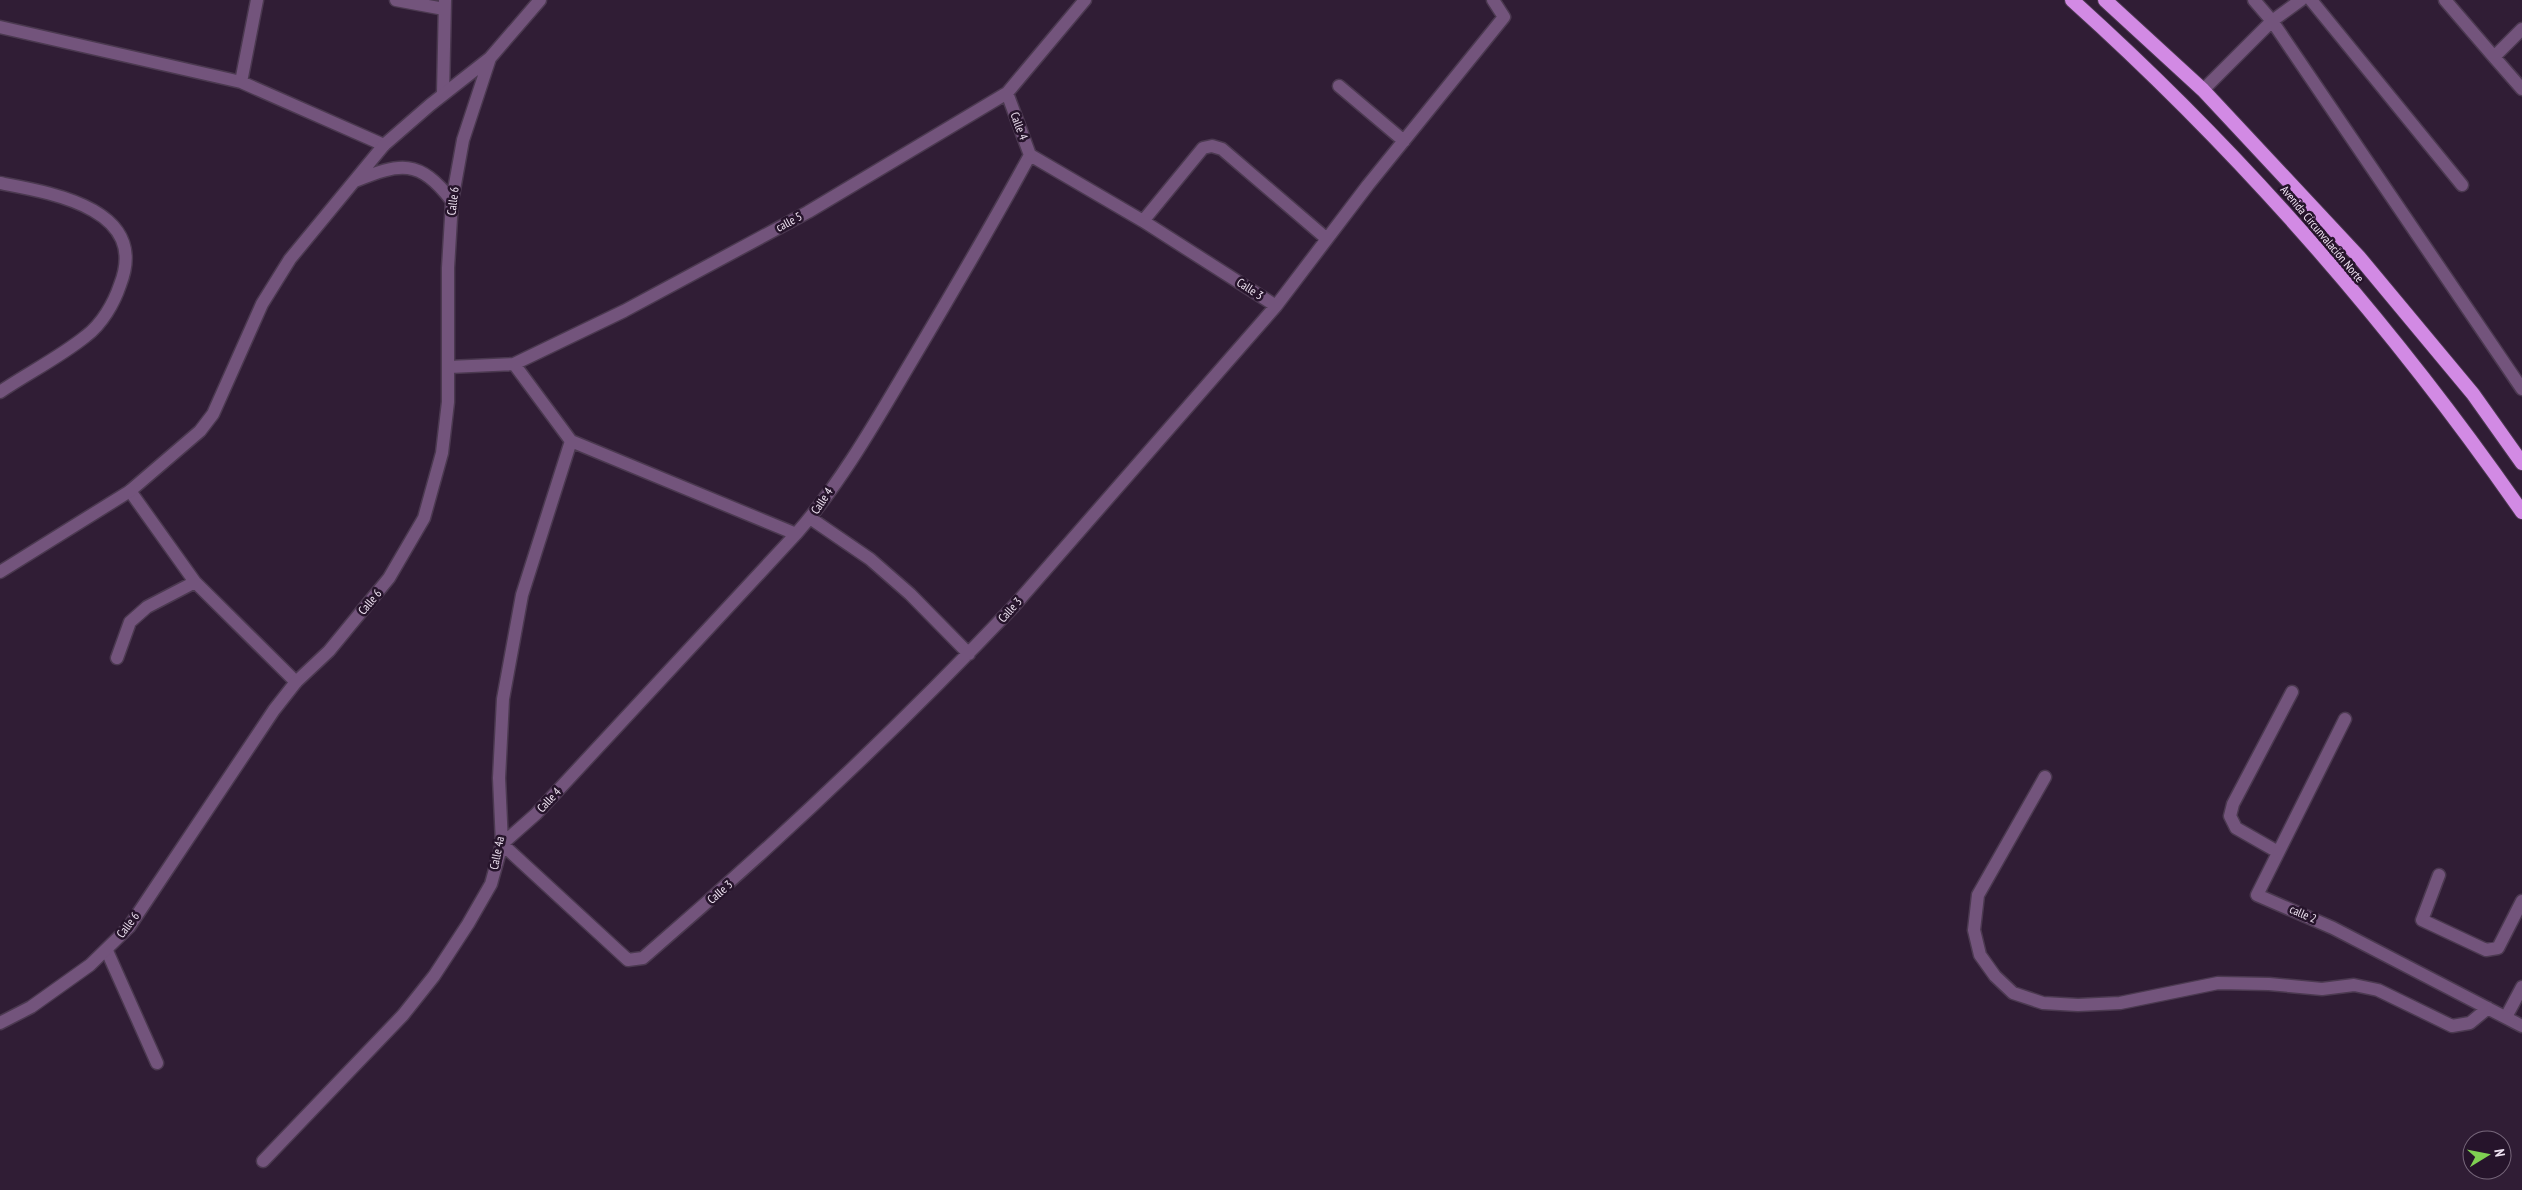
<svg xmlns="http://www.w3.org/2000/svg" width="2522" height="1190" font-family="'PT Sans Narrow',sans-serif">
<style>
.lines{fill:none;stroke-linecap:round;stroke-linejoin:round}
.service-casing{stroke:#4b3950;stroke-width:15}
.minor-casing{stroke:#4b3950;stroke-width:15}
.tertiary-casing{stroke:#4b3950;stroke-width:15}
.trunk-casing{stroke:#4b3950;stroke-width:16}
.service{stroke:#73547c;stroke-width:12}
.minor{stroke:#73547c;stroke-width:12}
.tertiary{stroke:#73547c;stroke-width:12}
.trunk{stroke:#d28ae4;stroke-width:14}
.labels{text-anchor:middle;stroke-width:5;stroke-linejoin:round;paint-order:stroke}
.street-label{font-size:12px;fill:#f0e4f3;stroke:#26142b}
</style>
<rect width="100%" height="100%" fill="#301d35"/>
<g class="lines">
<defs>
<path id="service" d="M2506,1017L2522,987"/>
<path id="minor" d="M396,0L444,9
M2254,0L2272,21L2522,389
M2311,0L2462,185
M2445,0L2494,57L2522,29
M0,27L241,82L384,145
M2494,57L2522,89
M241,82L257,0
M1339,86L1404,141
M2203,90L2272,21L2301,0
M1007,93L1030,155C992,225 952,293 911,362C876,421 841,483 796,534L536,814L502,844L628,960L643,958C772,847 896,730 1013,607L1276,306L1143,221L1030,155
M443,94L445,0
M0,183C53,193 150,209 120,285C114,303 102,324 86,336C60,357 28,373 0,392
M1143,221L1203,148L1212,146L1222,149L1327,239
M1276,306L1368,185L1504,17L1493,0
M514,364L571,441L796,534
M449,367L514,364L624,311L808,212L1007,93L1085,0
M130,491L195,582L296,682
M810,518L870,559L910,594L969,654
M117,658L130,622L147,607L195,582
M2345,719L2257,895L2333,928L2522,1026
M2045,777L1978,895L1974,930L1980,955L1995,976L2013,993L2043,1003L2078,1005L2120,1003L2218,983L2269,984L2322,989L2354,985L2378,990L2452,1026L2470,1023L2488,1008
M2278,852L2236,828L2230,816L2233,804L2292,692
M2439,875L2422,920L2486,950L2498,948L2522,901
M107,951L157,1063
M263,1161L403,1015L434,976L468,924L491,884L502,844L499,778L503,699L522,595L571,441"/>
<path id="tertiary" d="M355,181C400,163 419,158 452,201
M0,572L130,491L200,431L213,414L262,304L290,259L384,145L430,105L490,58L540,0
M0,1023L31,1007L90,965L129,927L274,710L296,682L329,651L389,578L424,518L442,453L448,402V268L452,201L463,140L490,58"/>
<path id="trunk" d="M2072,0C2241,152 2392,325 2522,512
M2105,0L2203,90L2359,257L2473,394L2522,463"/>
</defs>
<use href="#service" class="service-casing"/>
<use href="#minor" class="minor-casing"/>
<use href="#tertiary" class="tertiary-casing"/>
<use href="#trunk" class="trunk-casing"/>
<use href="#service" class="service"/>
<use href="#minor" class="minor"/>
<use href="#tertiary" class="tertiary"/>
<use href="#trunk" class="trunk"/>
</g>
<g class="labels">
<g class="street-label">
<text transform="translate(1019 126) rotate(69)" y="4">Calle 4</text>
<text transform="translate(453 201) rotate(-83)" y="4">Calle 6</text>
<text transform="translate(789 222) rotate(-28)" y="4">calle 5</text>
<text transform="translate(2322 234) rotate(50)" y="4">Avenida Circunvalación Norte</text>
<text transform="translate(1250 289) rotate(33)" y="4">Calle 3</text>
<text transform="translate(822 501) rotate(-56)" y="4">Calle 4</text>
<text transform="translate(370 602) rotate(-50)" y="4">Calle 6</text>
<text transform="translate(1010 610) rotate(-48)" y="4">Calle 3</text>
<text transform="translate(549 800) rotate(-47)" y="4">Calle 4</text>
<text transform="translate(497 853) rotate(-79)" y="4">Calle 4a</text>
<text transform="translate(720 892) rotate(-41)" y="4">Calle 3</text>
<text transform="translate(2303 914) rotate(23)" y="4">calle 2</text>
<text transform="translate(128 925) rotate(-53)" y="4">Calle 6</text>
</g>
</g>
<g transform="translate(2487 1155) rotate(80)"><circle r="24" fill="#26142b" stroke="#77677b"/>
<path d="M0-4L9 19L0 12L-9 19Z" fill="#7fd052"/>
<text y="-8" font-size="14" font-weight="bold" text-anchor="middle" fill="#f0e4f3">N</text>
</g>
</svg>
